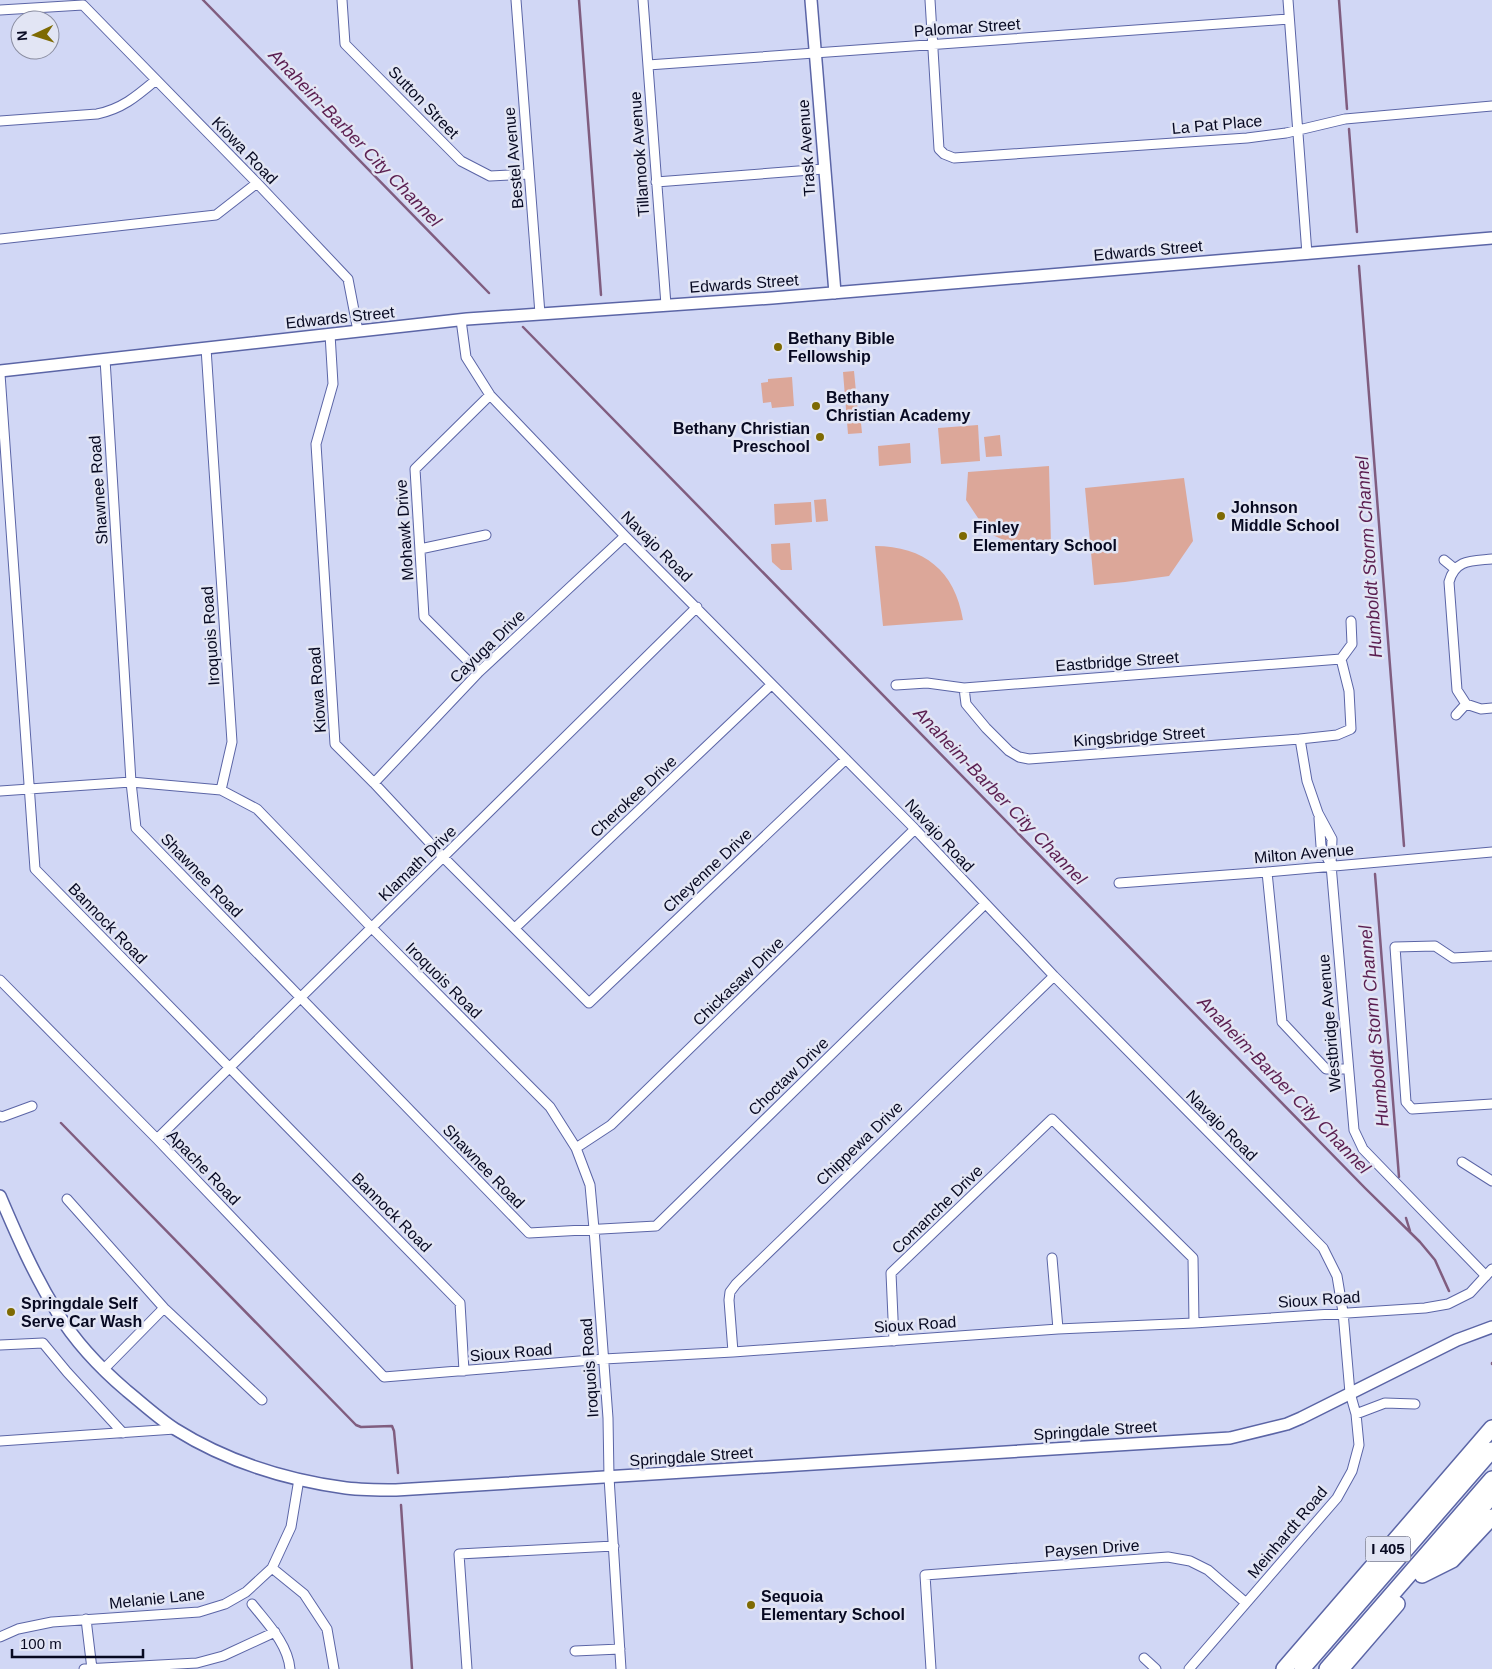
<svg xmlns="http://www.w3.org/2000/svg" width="1492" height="1669" font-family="Arial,sans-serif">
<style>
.green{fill:#dca799}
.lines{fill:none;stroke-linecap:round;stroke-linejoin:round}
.stream{stroke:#805d7f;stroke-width:2.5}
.street-casing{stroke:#5b65a6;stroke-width:11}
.secondary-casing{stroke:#5b65a6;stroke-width:14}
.highway-casing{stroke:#5b65a6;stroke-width:18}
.street{stroke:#fff;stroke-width:9}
.secondary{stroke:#fff;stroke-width:11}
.highway{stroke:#fff;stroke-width:15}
.poi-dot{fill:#7e6a02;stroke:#e2e5f4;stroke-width:2}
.labels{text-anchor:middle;stroke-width:5;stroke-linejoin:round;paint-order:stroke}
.shield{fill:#e2e5f4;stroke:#494b60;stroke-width:1}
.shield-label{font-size:15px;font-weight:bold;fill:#070921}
.street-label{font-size:16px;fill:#070921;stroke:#e2e5f4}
.poi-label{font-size:16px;font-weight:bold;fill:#070921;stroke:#e2e5f4;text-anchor:start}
.water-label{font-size:18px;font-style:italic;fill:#5b1e50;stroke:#e2e5f4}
</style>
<rect width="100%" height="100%" fill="#d1d7f5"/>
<path class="green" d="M854,371L859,423H861L862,433L848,434L843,372Z
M792,377L794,406L772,408L771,402L763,403L761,383L768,382V379Z
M978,425L980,461L941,464L938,428Z
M1000,435L1002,456L986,457L984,437Z
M910,443L911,463L879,466L878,446Z
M1049,466L1051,545L1017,546L988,533L966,500L968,472Z
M1184,478L1193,541L1169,576L1125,582L1094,585L1085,488Z
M826,499L828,521L816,522L814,500Z
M811,502L812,522L775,525L774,504Z
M790,543L792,570H781L772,562L771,544Z
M875,546C924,546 955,571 963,620L883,626Z"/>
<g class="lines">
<path class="stream" d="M203,0L489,293
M579,0L601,295
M1339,0L1347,109
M1349,129L1357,232
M1359,266L1404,846
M523,327L1365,1188L1420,1242L1435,1260L1449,1291
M1375,874L1399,1177
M61,1123L356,1425L361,1427L392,1426L394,1431L398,1473
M1406,1218L1410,1231
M1492,1363V1364
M401,1505L412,1669"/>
<defs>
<path id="street" d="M342,0L345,44L461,161L490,176L529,174
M516,0L540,314
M643,0L666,305
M930,0L939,149L944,154L954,158L1247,138L1286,133L1345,119L1492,106
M1288,0L1307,254
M0,10L83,5L257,183L348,279L358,331
M648,65L1289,19
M0,121L97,114C122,109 137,96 156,80
M656,182L824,169
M0,239L216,215L257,183
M461,320L466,357L490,395L625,536L915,829L1054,976L1323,1248L1337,1276L1343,1312L1350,1393L1356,1414L1359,1445L1352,1471L1337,1498L1189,1669
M330,334L333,384L316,444L335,744L374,783L444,858L589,1003L846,759
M206,348L232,742L221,790L257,809L371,927L550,1107L576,1148L590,1185L594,1229L608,1418L609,1477L621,1669
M105,359L131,782L136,828L529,1233L656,1226L985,904
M0,374L35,869L460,1303L464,1371
M420,549L486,535
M1492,559C1472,561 1455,559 1449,582L1457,690L1466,704L1481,709L1492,708
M1444,560L1455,569
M479,672L424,617L415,469L490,395
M896,685L927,683L964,688L1341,659
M964,688L966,704L986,728L1009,751L1019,757L1029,759L1300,739L1337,735L1351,729L1349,691L1341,659L1352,644L1351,621
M1456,715L1466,704
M1300,739L1307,781L1318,813L1332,839L1331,865L1354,1130L1363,1149L1486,1276
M374,783L479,672L625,536
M0,791L131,782L221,790
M1319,818L1321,846L1331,865
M1267,872L1282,1022L1326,1069H1348
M1119,883L1267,872L1492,852
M515,928L771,685
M1492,956L1453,958L1435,946L1395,947L1406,1102L1412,1109L1492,1104
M0,980L157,1139L384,1377L604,1359L733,1352L1058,1329L1194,1323L1425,1308L1448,1304L1470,1293L1492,1269
M0,1116L2,1117L32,1106
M157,1139L697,607
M576,1148L611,1125L915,829
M1462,1162L1492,1181
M67,1199L164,1308L262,1400
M1052,1258L1058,1329
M894,1341L891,1273L1052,1119L1193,1258L1194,1323
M0,1345L43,1343L67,1372L123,1433
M733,1352L729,1300L730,1292L736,1284L1054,976
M103,1370L164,1308
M1356,1414L1385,1403L1415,1404
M0,1441L175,1429
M272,1568L304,1594L327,1629L334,1669
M252,1604C267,1623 288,1644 290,1669
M86,1619L92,1669
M0,1637L18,1629L52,1622L199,1612L225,1604L246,1592L272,1568L291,1527L299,1479
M575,1651L620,1649
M1144,1658L1156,1669
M84,1669L197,1663L223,1656L275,1632
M467,1669L459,1554L614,1546
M931,1669L925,1575L1168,1557L1190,1561L1208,1570L1246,1603"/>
<path id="secondary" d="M811,0L835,293
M0,371L467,319L772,298L1492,238
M0,1196C17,1236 34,1275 57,1312C76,1343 100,1368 127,1391C143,1404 158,1418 175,1429C226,1461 287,1480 346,1488C363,1490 380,1490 396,1490L1230,1438L1287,1424L1301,1418L1457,1340L1492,1327"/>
<path id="highway" d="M1434,1562L1492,1496
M1422,1575L1452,1560L1492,1517
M1284,1669L1492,1428
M1302,1669L1492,1450
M1327,1669L1492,1479
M1341,1669L1397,1604"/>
</defs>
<use href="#street" class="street-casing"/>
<use href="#secondary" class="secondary-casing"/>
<use href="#highway" class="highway-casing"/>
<use href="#street" class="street"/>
<use href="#secondary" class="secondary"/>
<use href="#highway" class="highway"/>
</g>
<g class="poi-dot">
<circle cx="778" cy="347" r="5"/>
<circle cx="816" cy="406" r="5"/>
<circle cx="820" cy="437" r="5"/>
<circle cx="1221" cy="516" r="5"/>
<circle cx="963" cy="536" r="5"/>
<circle cx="11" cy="1312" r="5"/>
<circle cx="751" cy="1605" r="5"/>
</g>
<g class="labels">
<rect class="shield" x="1365.5" y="1536.5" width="45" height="25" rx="4"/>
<g class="shield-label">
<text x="1388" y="1554">I 405</text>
</g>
<g class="street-label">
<text transform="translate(967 27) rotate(-4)" y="6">Palomar Street</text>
<text transform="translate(424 102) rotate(46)" y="6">Sutton Street</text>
<text transform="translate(1217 124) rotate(-5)" y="6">La Pat Place</text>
<text transform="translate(806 148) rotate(-94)" y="6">Trask Avenue</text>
<text transform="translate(245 150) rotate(46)" y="6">Kiowa Road</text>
<text transform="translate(639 154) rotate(-94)" y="6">Tillamook Avenue</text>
<text transform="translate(513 158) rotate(-95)" y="6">Bestel Avenue</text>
<text transform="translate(1148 250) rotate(-5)" y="6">Edwards Street</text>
<text transform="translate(744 283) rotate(-4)" y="6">Edwards Street</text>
<text transform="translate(340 317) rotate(-6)" y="6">Edwards Street</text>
<text transform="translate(98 490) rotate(-94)" y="6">Shawnee Road</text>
<text transform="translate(404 530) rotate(-94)" y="6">Mohawk Drive</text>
<text transform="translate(657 546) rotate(45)" y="6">Navajo Road</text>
<text transform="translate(210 636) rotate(-94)" y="6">Iroquois Road</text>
<text transform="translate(487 646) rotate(-44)" y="6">Cayuga Drive</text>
<text transform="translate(1117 661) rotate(-4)" y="6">Eastbridge Street</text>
<text transform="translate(317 690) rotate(-94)" y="6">Kiowa Road</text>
<text transform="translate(1139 736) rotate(-4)" y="6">Kingsbridge Street</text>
<text transform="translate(633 796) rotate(-43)" y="6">Cherokee Drive</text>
<text transform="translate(940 835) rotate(47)" y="6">Navajo Road</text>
<text transform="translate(1304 853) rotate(-5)" y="6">Milton Avenue</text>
<text transform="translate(417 863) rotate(-44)" y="6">Klamath Drive</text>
<text transform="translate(707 870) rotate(-43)" y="6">Cheyenne Drive</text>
<text transform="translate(202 875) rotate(46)" y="6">Shawnee Road</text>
<text transform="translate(108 923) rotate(46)" y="6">Bannock Road</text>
<text transform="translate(444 980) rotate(45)" y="6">Iroquois Road</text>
<text transform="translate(738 981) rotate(-44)" y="6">Chickasaw Drive</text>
<text transform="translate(1329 1023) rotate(-95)" y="6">Westbridge Avenue</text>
<text transform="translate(788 1076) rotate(-44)" y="6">Choctaw Drive</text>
<text transform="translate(1222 1125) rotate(45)" y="6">Navajo Road</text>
<text transform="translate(859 1143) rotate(-44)" y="6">Chippewa Drive</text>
<text transform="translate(484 1166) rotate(46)" y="6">Shawnee Road</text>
<text transform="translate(204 1167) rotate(46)" y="6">Apache Road</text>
<text transform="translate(937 1209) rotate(-44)" y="6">Comanche Drive</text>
<text transform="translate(392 1212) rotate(45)" y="6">Bannock Road</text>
<text transform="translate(1319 1299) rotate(-4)" y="6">Sioux Road</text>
<text transform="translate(915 1324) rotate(-4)" y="6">Sioux Road</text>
<text transform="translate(511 1352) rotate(-5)" y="6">Sioux Road</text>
<text transform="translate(589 1368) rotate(-94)" y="6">Iroquois Road</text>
<text transform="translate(1095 1430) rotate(-4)" y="6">Springdale Street</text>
<text transform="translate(691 1456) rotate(-4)" y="6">Springdale Street</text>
<text transform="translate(1287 1532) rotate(-50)" y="6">Meinhardt Road</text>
<text transform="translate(1092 1548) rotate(-4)" y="6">Paysen Drive</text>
<text transform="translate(157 1598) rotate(-6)" y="6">Melanie Lane</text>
</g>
<g class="poi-label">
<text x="788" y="344">Bethany Bible<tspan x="788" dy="18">Fellowship</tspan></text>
<text x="826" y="403">Bethany<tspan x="826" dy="18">Christian Academy</tspan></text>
<text x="810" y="434" text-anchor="end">Bethany Christian<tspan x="810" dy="18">Preschool</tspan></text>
<text x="1231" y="513">Johnson<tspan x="1231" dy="18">Middle School</tspan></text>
<text x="973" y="533">Finley<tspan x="973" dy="18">Elementary School</tspan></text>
<text x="21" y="1309">Springdale Self<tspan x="21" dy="18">Serve Car Wash</tspan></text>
<text x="761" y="1602">Sequoia<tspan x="761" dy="18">Elementary School</tspan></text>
</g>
<g class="water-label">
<text transform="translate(355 138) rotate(46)" y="6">Anaheim-Barber City Channel</text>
<text transform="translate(1369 557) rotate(-94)" y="6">Humboldt Storm Channel</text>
<text transform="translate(1000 796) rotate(46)" y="6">Anaheim-Barber City Channel</text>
<text transform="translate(1374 1026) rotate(-95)" y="6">Humboldt Storm Channel</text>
<text transform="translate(1284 1085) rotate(46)" y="6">Anaheim-Barber City Channel</text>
</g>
</g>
<g transform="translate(35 35) rotate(266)"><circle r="24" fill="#e2e5f4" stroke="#8a8da0"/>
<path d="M0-4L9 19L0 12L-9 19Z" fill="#7e6a02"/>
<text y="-8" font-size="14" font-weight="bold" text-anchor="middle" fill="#070921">N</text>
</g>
<path d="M12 1649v8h131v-8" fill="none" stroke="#070921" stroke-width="2.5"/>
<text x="20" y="1649" font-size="15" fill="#070921" stroke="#e2e5f4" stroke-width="4" paint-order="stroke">100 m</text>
</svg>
